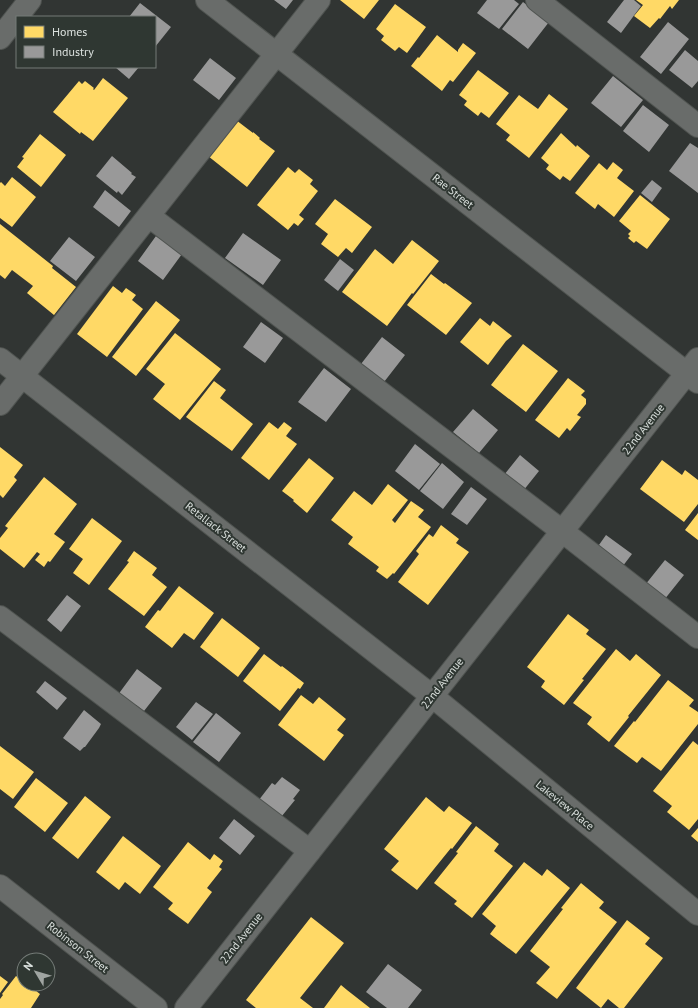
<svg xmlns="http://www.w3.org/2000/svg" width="698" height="1008" font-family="'PT Sans',sans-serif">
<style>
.homes{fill:#ffd966}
.industry{fill:#999}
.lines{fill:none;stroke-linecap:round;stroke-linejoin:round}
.minor-casing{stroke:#505451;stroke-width:24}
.minor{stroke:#696c6a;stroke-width:22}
.labels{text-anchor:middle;stroke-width:4;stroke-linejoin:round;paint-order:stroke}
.street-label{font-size:11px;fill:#dbe1de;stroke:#2f3732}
</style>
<rect width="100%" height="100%" fill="#313533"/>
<path class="homes" d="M340,0H379L364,19Z
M636,0H679L672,9L670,6L660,19L659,18L650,28L634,16L643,5Z
M395,4L426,27L407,53L399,47L395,51L381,40L384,36L376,29Z
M437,35L458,52V50L463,43L476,53L453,82L450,80L442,91L411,66L418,57L419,58Z
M478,70L509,93L489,118L481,112L478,116L464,105L467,101L459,95Z
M103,78L128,98L93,141L81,132L80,134L53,112L79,81L82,84L85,81L94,88L93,89L94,90Z
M549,94L568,109L529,158L506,140L510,135L496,124L519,95L538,109Z
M236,120L253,133V132L260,138L259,139L275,151L247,187L208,156Z
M561,133L576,147L577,145L590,156L570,181L563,176L560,180L546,169L549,165L541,158Z
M40,134L66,155L41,187L17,167L24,158L22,157Z
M613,162L623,170L617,178L634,191L614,217L598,204L595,209L575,193L599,163L607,170Z
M288,167L295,173L299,169L313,180L310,184L318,191L299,215L304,219L298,226L294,223L288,230L257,205Z
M12,177L36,197L12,227L0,218V183L1,182L5,186Z
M640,195L670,219L647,249L636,241L634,243L628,238L630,236L628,234L631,231L619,221Z
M335,199L372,227L352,253L346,248L338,257L321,244L328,234L315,224Z
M0,224L53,266L52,268L76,287L54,315L27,293L33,286L12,270L5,279L0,275Z
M412,240L439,261L413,294L412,293L387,326L342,292L375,249L393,264Z
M431,274L444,284L445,283L472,303L446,335L407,305Z
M113,286L122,293L126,288L136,295L132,300L143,309L107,357L77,334Z
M156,301L180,320L136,376L112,357Z
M480,318L490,326L493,321L512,336L506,341L488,365L460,342Z
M175,333L221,369L180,420L153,399L165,384L146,369Z
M523,344L558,371L526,412L491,385Z
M568,378L585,391L581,395L586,399V404L577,415L581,417L570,431L567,428L559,438L535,420Z
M214,381L226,390L220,398L253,424L232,451L186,417Z
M269,422L278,429L284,422L292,428L286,436L297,444L269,480L241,458Z
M0,447L23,465L14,477L17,480L3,498L0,495Z
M309,458L334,478L307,513L293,501L294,500L282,491Z
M662,460L682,475L685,470L698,480V504L684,522L640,489Z
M44,477L77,504L54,534L65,542L50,562L48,561L44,567L35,560L40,554L37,552L24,568L0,549V538L8,528L5,526Z
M388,484L408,500L392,520L395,523L411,501L424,510L418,517L431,527L394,574L393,573L387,579L376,571L379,567L348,544L353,537L331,520L354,491L372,505Z
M698,513V540L685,530Z
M92,518L122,541L89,585L73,573L83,559L69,549Z
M441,525L459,539L456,543L469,552L428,605L398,582L419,554L416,551L429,534L433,537Z
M134,551L157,568L152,575L167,587L144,616L108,589L129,562L127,561Z
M179,586L214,613L194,640L184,633L172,648L145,627L158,610L160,611Z
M568,614L589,630L586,634L606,649L582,679L584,680L564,705L541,687L545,681L527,667Z
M222,618L260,648L238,677L200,647Z
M616,649L630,661L636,654L661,675L628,716L629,717L609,742L587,724L592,717L573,703Z
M264,654L281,667L282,666L304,683L300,689L298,688L280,711L243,681Z
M668,680L694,700L689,706L698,712V724L661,771L642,757L637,763L614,746L634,721L635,722Z
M301,695L313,704L319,697L346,719L337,730L344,735L324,761L278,725Z
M693,741L698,745V819L689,830L667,812L672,806L653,791Z
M0,746L34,772L13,799L0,789Z
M36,778L68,803L45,832L14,807Z
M85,796L111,817L78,859L52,838Z
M426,797L444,812L449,806L472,823L452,849L451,848L417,890L391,870L399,861L384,849Z
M476,826L499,844L494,851L513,866L472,918L454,904L457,901L434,883L458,853L456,852Z
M698,828V842L691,836Z
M123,836L161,866L140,894L125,882L119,890L96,872Z
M188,842L210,860L214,854L223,861L219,867L222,869L207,888L212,892L188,924L168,909L173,903L153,887Z
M524,862L542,876L547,869L570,888L516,954L490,934L496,926L482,914Z
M581,883L604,902L599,908L617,922L557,999L536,983L550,967L530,951L563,909L561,908Z
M311,917L344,943L300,998L313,1008H256L246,1000Z
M627,920L650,938L645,944L663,958L624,1008H619L608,999L601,1008L576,988Z
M0,976L8,982L0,993Z
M16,976L24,982V984H27L40,994L31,1008H0V999L3,995L2,994Z
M341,985L347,990L370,1008H324Z"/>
<path class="industry" d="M274,0H293L286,9Z
M487,0H514L519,4L499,29L477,13Z
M624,0H634L641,6L621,33L607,22Z
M523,2L549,22L528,49L502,29Z
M140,3L171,27L155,47V17H129Z
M668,22L689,39L661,74L640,57Z
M685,50L698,61V81L692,88L669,70Z
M210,58L236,78L219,100L193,80Z
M115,67H139L129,79Z
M613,76L643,100L621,127L591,103Z
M643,105L669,125L649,152L623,131Z
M690,143L698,148V193L669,171Z
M112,156L132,173L131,174L136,177L122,195L118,191L117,193L96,176Z
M652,180L662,188L652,202L641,193Z
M105,190L131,211L119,227L93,207Z
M243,233L281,260L263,285L225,258Z
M156,236L182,254L163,280L138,261Z
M69,237L95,257L76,281L50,261Z
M340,259L354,270L338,291L324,280Z
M261,322L283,338L265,363L243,347Z
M382,337L405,355L384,382L361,364Z
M324,368L351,389L326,422L298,402Z
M473,409L498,430L479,453L453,432Z
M415,444L440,464L419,490L395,471Z
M520,455L539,471L523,491L504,475Z
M442,463L464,482L443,509L420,491Z
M471,487L487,499L467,525L451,514Z
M606,535L632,554L619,571L594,552Z
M665,560L684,575L664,600L645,585Z
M67,595L81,606L61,632L47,620Z
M137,669L162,688L144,711L136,705L134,708L118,695L120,693V692Z
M45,681L67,698L57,710L36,692Z
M196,702L213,714L192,740L176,727Z
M84,710L101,724L99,728L85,747H84L80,751L63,738Z
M216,713L241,733L219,762L193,742Z
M282,777L300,790L293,799L295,800L277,822L255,805L272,783L275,785Z
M234,819L255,836L240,855L219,838Z
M388,964L422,990L408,1008H387L366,992Z"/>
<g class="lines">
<defs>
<path id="minor" d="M207,0L698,382
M537,0L698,126
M0,38L30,0
M149,216L562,531L698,637
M0,359L432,696L698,914
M0,404L319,0
M0,617L310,851
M0,886L156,1008
M186,1008L698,359"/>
</defs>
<use href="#minor" class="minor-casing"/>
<use href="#minor" class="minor"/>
</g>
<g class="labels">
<g class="street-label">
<text transform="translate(453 191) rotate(38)" y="4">Rae Street</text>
<text transform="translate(643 429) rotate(-52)" y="4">22nd Avenue</text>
<text transform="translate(216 527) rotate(38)" y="4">Retallack Street</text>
<text transform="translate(442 683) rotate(-52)" y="4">22nd Avenue</text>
<text transform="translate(565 805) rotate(39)" y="4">Lakeview Place</text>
<text transform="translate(241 938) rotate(-52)" y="4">22nd Avenue</text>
<text transform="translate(78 947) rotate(38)" y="4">Robinson Street</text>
</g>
</g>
<rect x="16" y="16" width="140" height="52" fill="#2f3732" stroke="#747b77"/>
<rect x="24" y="26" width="20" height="12" fill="#ffd966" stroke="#747b77"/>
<text x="52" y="36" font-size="12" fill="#dbe1de">Homes</text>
<rect x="24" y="46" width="20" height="12" fill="#999999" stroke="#747b77"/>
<text x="52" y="56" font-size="12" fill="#dbe1de">Industry</text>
<g transform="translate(36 972) rotate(308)"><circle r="19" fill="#2f3732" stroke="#747b77"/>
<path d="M0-3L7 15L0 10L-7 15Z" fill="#a0a5a2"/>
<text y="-6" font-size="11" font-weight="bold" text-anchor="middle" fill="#dbe1de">N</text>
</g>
</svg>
